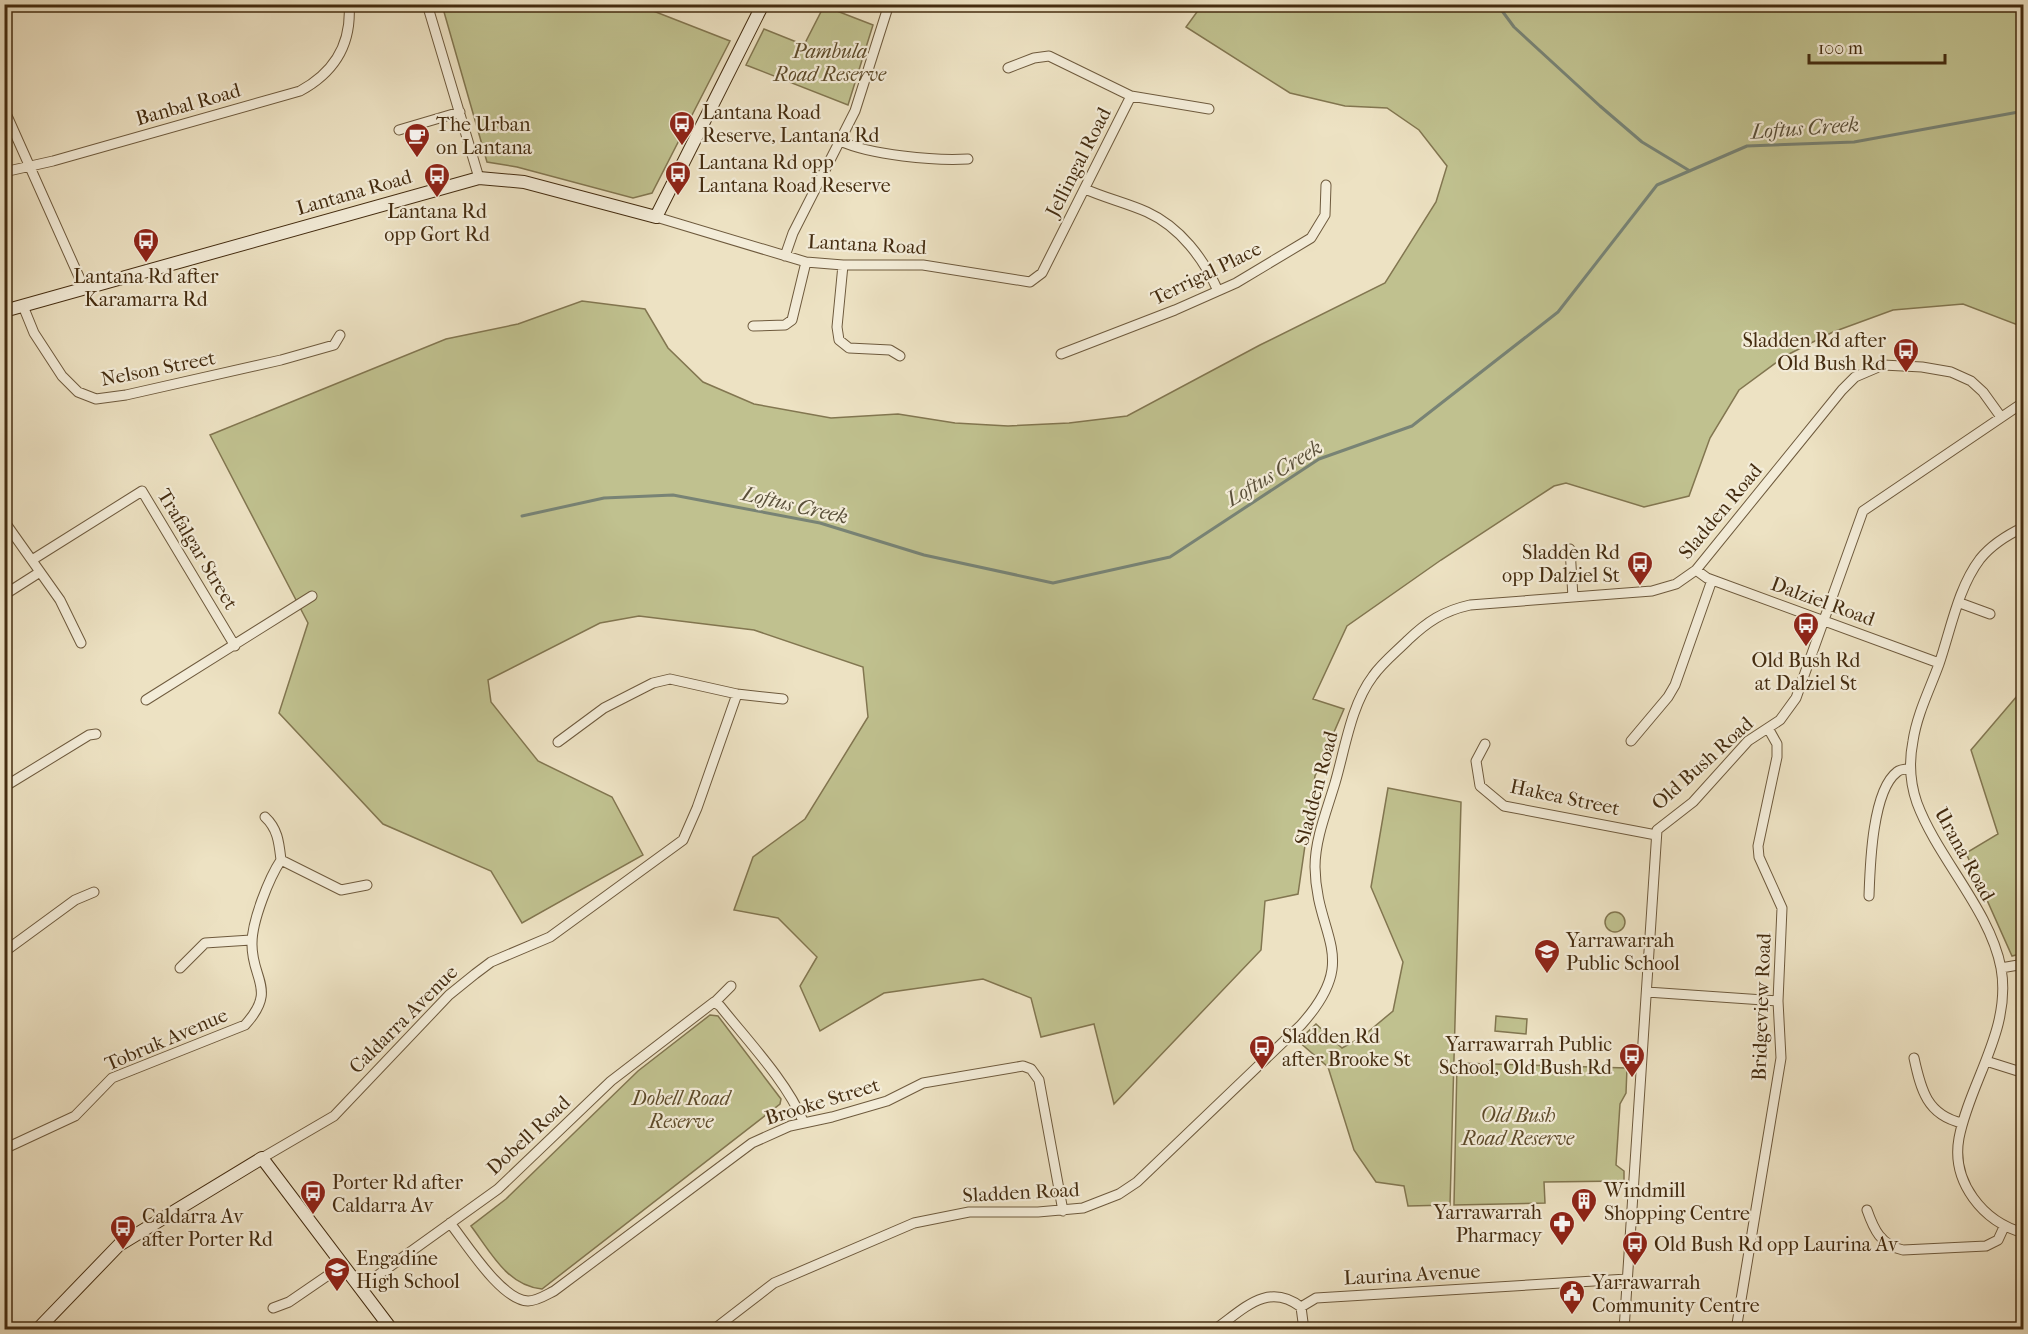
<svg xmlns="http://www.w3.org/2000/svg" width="2028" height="1334" font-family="'IM FELL French Canon',serif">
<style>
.green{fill:#c0c18f;stroke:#827650;stroke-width:1.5}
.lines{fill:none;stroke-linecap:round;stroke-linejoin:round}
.stream{stroke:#788375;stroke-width:3}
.street-casing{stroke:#6e5a3d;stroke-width:11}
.secondary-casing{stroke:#442c10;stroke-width:14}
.street{stroke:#f3ecd8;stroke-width:9}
.secondary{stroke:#f3ecd8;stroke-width:12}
.labels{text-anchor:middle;stroke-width:4.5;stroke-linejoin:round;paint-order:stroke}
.park-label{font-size:20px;font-style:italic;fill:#5d4a29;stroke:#f3ecd8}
.street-label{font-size:20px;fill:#442c10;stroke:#f3ecd8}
.poi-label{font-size:20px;fill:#442c10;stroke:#f3ecd8;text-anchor:start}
.water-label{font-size:21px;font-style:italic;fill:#5a503a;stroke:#f3ecd8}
</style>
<rect width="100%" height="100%" fill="#ede2c3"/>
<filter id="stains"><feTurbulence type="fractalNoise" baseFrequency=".00333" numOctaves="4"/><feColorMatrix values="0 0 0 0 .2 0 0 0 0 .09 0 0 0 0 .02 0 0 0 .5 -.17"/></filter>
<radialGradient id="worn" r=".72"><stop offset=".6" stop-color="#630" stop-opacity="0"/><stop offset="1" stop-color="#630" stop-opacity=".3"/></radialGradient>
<path class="green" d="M442,5H638L730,41L652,193L633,198L517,167L487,162Z
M1202,5H2023V327L1963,304L1893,310L1833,332L1785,356L1739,390L1710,438L1689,496L1644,507L1566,483L1554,486L1441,560L1347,626L1313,699L1344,709L1315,776L1298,894L1265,901L1261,950L1114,1104L1094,1024L1041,1037L1031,998L983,979L884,993L820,1031L800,986L817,957L778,918L734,910L753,857L805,819L868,717L863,667L754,630L639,616L600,623L488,680L491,702L538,761L612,797L643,855L522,923L491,871L383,824L279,713L308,623L210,435L446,339L518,324L582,301L645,309L668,348L703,382L754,404L831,418L898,414L955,423L1008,426L1069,423L1127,416L1260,345L1385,283L1436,202L1447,166L1419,130L1387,108L1345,106L1290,93L1186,27Z
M824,6L873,25L848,105L746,65L764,29L804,45Z
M2023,689L2024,953L2012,956L1966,853L1998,834L1971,750Z
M1388,788L1461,802L1450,1205L1408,1206L1404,1186L1376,1182L1354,1150L1328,1067L1298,1041L1316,1024L1342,1048L1362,1037L1393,1011L1403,962L1371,887Z
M1605 922a10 10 0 1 1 20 0a10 10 0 1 1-20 0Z
M710,1015L718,1016L781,1099L780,1104L542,1289C507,1286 490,1251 471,1226L506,1199L638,1071Z
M1496,1016L1527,1019L1526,1034L1495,1031Z
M1457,1063L1627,1068L1626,1093L1620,1104L1616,1165L1624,1171V1181L1544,1182L1545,1203L1454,1205Z"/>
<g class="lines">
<path class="stream" d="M1497,4L1514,27L1600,106L1642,142L1690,171
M522,516L604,498L673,495L820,523L924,555L1053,583L1170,557L1319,459L1412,426L1558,312L1657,185L1747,146L1854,142L2024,111"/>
<defs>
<path id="street" d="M427,4L479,178
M1008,68L1034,58L1049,56L1131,96
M4,109L84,288
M399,130L460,112
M840,141C871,155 934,161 968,159
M4,172L53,161L300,91C335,72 352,44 349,4
M1085,189C1105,198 1127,203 1147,212C1180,227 1204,259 1218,291
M656,217L806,262L843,265H923L1030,282L1042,273L1131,96L1209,109
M785,256L793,233L855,111L889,4
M843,265L837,327L839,340L849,348L890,350L900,356
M23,306L34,333L62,376L78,392L96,399L126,395L281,360L334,345L340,335
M753,326L785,325L792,320L806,262
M1061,354L1175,310L1236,283L1311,238L1325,215L1326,185
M4,521L60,600L81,643
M2024,527C2007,535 1992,544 1980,559C1958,588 1951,629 1939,664C1930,689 1917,714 1913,741C1909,761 1910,783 1917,803C1938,859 1990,910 2001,968C2012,1029 1970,1081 1959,1138C1951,1182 1983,1222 2024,1233
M1570,549L1573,597
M32,560L142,491L235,646
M1696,570L1707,578L1939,663
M4,595L40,572
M1960,603L1990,614
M146,700L312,596
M1631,741L1668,697L1675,685L1712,580
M558,742L604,708L653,683L670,679L737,694L783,699
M1485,744L1476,761L1480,786L1504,806L1656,835
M4,787L89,735L96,734
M281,860L341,890L367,885
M1869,896C1870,867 1872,791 1897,772C1900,769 1906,769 1910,769
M4,952L75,900L94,892
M180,968L205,943L251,940
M2001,968L2024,964
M1647,992L1778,1001
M715,1002L731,986
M1914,1058C1921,1090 1927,1115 1962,1123
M1986,1061L2024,1073
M4,1149L75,1116L112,1078L245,1025C278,989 251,979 252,943C252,921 269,878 281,860C279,843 278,829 265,817
M262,1158L334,1116L449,995L475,974L491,962L550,937L683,840L697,808L737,694
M1867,1210C1874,1230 1881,1245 1903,1250L1986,1246L1998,1240L2004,1227
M450,1223C466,1243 501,1300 528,1301C537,1301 546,1295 554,1291L752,1143L790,1126L832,1117L887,1101L923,1083L1023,1066L1031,1069L1039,1080L1063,1211
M360,1288L498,1189L611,1081L714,1002L720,1006C747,1040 787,1082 803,1121
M1301,1307L1304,1330
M273,1308L289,1302L343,1265
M713,1330L774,1283L914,1223L969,1212H1038L1083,1208L1119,1194L1137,1182L1301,1025C1362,957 1316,938 1315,867C1315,839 1327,810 1335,783C1345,749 1351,705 1373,676C1382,663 1396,652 1408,640C1427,622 1443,611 1470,605L1652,591L1676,584L1696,570L1842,390L1855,377L1883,365L1922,367L1951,372L1971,381L1983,392L2001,417
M1214,1330C1243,1310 1267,1281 1301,1307L1316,1298L1627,1279
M1624,1330L1657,830L1693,802L1748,741L1780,720L1796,698L1863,511L2024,402
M1736,1330L1781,1058L1778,1001L1782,908L1759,857L1758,846L1777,757V744L1768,728"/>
<path id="secondary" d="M4,311L479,178L524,182L656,217L763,4
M37,1330L119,1245L262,1158L392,1330
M2011,1330L2024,1329"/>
</defs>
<use href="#street" class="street-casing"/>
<use href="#secondary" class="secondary-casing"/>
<use href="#street" class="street"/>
<use href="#secondary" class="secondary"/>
</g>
<defs>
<symbol id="bus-pin" viewBox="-11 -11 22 30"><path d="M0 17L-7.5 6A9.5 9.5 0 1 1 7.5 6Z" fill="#8f2418" stroke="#f3ecd8"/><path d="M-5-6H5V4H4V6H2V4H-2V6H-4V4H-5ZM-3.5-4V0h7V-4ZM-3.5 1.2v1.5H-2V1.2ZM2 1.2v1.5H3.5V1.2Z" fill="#fff"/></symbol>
<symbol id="cafe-pin" viewBox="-11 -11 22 30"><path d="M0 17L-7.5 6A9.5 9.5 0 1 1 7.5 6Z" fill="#8f2418" stroke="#f3ecd8"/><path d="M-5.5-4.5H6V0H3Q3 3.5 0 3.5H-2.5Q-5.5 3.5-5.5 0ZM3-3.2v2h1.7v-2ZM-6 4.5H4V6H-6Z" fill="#fff"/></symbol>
<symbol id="school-pin" viewBox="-11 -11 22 30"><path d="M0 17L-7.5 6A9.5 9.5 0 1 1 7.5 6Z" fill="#8f2418" stroke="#f3ecd8"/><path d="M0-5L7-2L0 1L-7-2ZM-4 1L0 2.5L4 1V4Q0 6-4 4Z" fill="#fff"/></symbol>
<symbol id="building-pin" viewBox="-11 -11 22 30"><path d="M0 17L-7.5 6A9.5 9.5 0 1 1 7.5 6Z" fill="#8f2418" stroke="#f3ecd8"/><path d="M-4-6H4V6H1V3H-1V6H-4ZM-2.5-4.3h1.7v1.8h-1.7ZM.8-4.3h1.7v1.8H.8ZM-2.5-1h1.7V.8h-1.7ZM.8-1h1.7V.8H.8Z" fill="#fff"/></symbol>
<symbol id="pharmacy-pin" viewBox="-11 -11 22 30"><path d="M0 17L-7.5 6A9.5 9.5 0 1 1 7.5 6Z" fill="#8f2418" stroke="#f3ecd8"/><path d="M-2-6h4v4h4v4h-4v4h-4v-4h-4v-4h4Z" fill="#fff"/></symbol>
<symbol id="civic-pin" viewBox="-11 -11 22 30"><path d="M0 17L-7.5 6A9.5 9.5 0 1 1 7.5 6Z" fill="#8f2418" stroke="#f3ecd8"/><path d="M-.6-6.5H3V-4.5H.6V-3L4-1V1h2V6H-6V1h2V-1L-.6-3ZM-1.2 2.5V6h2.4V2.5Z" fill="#fff"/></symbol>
</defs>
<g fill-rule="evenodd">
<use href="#bus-pin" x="667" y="109" width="30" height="40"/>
<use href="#cafe-pin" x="402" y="121" width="30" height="40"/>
<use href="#bus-pin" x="663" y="159" width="30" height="40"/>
<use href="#bus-pin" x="422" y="161" width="30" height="40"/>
<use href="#bus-pin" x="131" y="226" width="30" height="40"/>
<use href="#bus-pin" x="1891" y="336" width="30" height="40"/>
<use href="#bus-pin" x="1625" y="549" width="30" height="40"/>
<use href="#bus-pin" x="1791" y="610" width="30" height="40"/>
<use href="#school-pin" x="1532" y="937" width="30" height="40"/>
<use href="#bus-pin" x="1247" y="1033" width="30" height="40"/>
<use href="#bus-pin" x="1617" y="1041" width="30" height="40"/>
<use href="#bus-pin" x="298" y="1178" width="30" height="40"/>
<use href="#building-pin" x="1569" y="1186" width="30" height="40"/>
<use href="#pharmacy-pin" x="1547" y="1209" width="30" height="40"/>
<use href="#bus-pin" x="108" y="1213" width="30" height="40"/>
<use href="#bus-pin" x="1620" y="1229" width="30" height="40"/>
<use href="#school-pin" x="322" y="1255" width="30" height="40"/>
<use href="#civic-pin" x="1557" y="1278" width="30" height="40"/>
</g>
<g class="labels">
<g class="park-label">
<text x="830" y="58">Pambula<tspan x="830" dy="23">Road Reserve</tspan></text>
<text x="681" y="1105">Dobell Road<tspan x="681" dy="23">Reserve</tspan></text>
<text x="1518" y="1122">Old Bush<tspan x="1518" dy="23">Road Reserve</tspan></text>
</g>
<g class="street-label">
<text transform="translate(188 104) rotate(-16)" y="7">Banbal Road</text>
<text transform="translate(1078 162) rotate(-63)" y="7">Jellingal Road</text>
<text transform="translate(354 192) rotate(-16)" y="7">Lantana Road</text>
<text transform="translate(867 244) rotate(3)" y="7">Lantana Road</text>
<text transform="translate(1206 273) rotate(-26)" y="7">Terrigal Place</text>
<text transform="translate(158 368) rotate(-11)" y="7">Nelson Street</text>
<text transform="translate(1720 511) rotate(-50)" y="7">Sladden Road</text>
<text transform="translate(198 549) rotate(59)" y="7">Trafalgar Street</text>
<text transform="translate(1823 601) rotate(20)" y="7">Dalziel Road</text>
<text transform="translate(1702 763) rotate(-42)" y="7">Old Bush Road</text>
<text transform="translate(1316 788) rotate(-75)" y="7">Sladden Road</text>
<text transform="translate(1565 797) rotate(12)" y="7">Hakea Street</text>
<text transform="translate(1965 854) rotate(61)" y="7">Urana Road</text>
<text transform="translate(1761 1007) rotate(-88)" y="7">Bridgeview Road</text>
<text transform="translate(403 1019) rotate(-45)" y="7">Caldarra Avenue</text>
<text transform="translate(166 1039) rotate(-23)" y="7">Tobruk Avenue</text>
<text transform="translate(822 1101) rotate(-17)" y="7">Brooke Street</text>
<text transform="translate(528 1135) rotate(-43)" y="7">Dobell Road</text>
<text transform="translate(1021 1192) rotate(-3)" y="7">Sladden Road</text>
<text transform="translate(1412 1274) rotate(-3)" y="7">Laurina Avenue</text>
</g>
<g class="poi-label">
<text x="702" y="119">Lantana Road<tspan x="702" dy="23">Reserve, Lantana Rd</tspan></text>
<text x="436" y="131">The Urban<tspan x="436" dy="23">on Lantana</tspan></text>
<text x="698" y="169">Lantana Rd opp<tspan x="698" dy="23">Lantana Road Reserve</tspan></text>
<text x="437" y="218" text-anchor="middle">Lantana Rd<tspan x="437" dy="23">opp Gort Rd</tspan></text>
<text x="146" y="283" text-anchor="middle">Lantana Rd after<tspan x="146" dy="23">Karamarra Rd</tspan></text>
<text x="1886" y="347" text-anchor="end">Sladden Rd after<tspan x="1886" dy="23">Old Bush Rd</tspan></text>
<text x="1620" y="559" text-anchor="end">Sladden Rd<tspan x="1620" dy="23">opp Dalziel St</tspan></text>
<text x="1806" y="667" text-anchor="middle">Old Bush Rd<tspan x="1806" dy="23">at Dalziel St</tspan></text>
<text x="1566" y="947">Yarrawarrah<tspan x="1566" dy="23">Public School</tspan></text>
<text x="1282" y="1043">Sladden Rd<tspan x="1282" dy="23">after Brooke St</tspan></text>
<text x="1612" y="1051" text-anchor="end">Yarrawarrah Public<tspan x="1612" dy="23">School, Old Bush Rd</tspan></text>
<text x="332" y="1189">Porter Rd after<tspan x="332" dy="23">Caldarra Av</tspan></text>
<text x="1604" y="1197">Windmill<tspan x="1604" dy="23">Shopping Centre</tspan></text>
<text x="1542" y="1219" text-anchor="end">Yarrawarrah<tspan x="1542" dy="23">Pharmacy</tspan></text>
<text x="142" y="1223">Caldarra Av<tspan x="142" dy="23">after Porter Rd</tspan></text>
<text x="1654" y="1251">Old Bush Rd opp Laurina Av</text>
<text x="356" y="1265">Engadine<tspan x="356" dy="23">High School</tspan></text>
<text x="1592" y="1289">Yarrawarrah<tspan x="1592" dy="23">Community Centre</tspan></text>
</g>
<g class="water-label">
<text transform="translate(1805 128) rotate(-4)" y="7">Loftus Creek</text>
<text transform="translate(1274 473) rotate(-31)" y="7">Loftus Creek</text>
<text transform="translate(795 505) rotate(13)" y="7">Loftus Creek</text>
</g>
</g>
<rect width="2028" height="1334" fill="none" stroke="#ede2c3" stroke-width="24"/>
<rect x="6" y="6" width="2016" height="1322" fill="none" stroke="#442c10" stroke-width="3"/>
<rect x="12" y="12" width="2004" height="1310" fill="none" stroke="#442c10" stroke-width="1.5"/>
<path d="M1809 54v9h136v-9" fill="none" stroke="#442c10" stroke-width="3"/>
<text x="1818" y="54" font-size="18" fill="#442c10" stroke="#f3ecd8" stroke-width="4.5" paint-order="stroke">100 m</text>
<rect width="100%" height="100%" filter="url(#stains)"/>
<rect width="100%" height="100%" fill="url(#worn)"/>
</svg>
